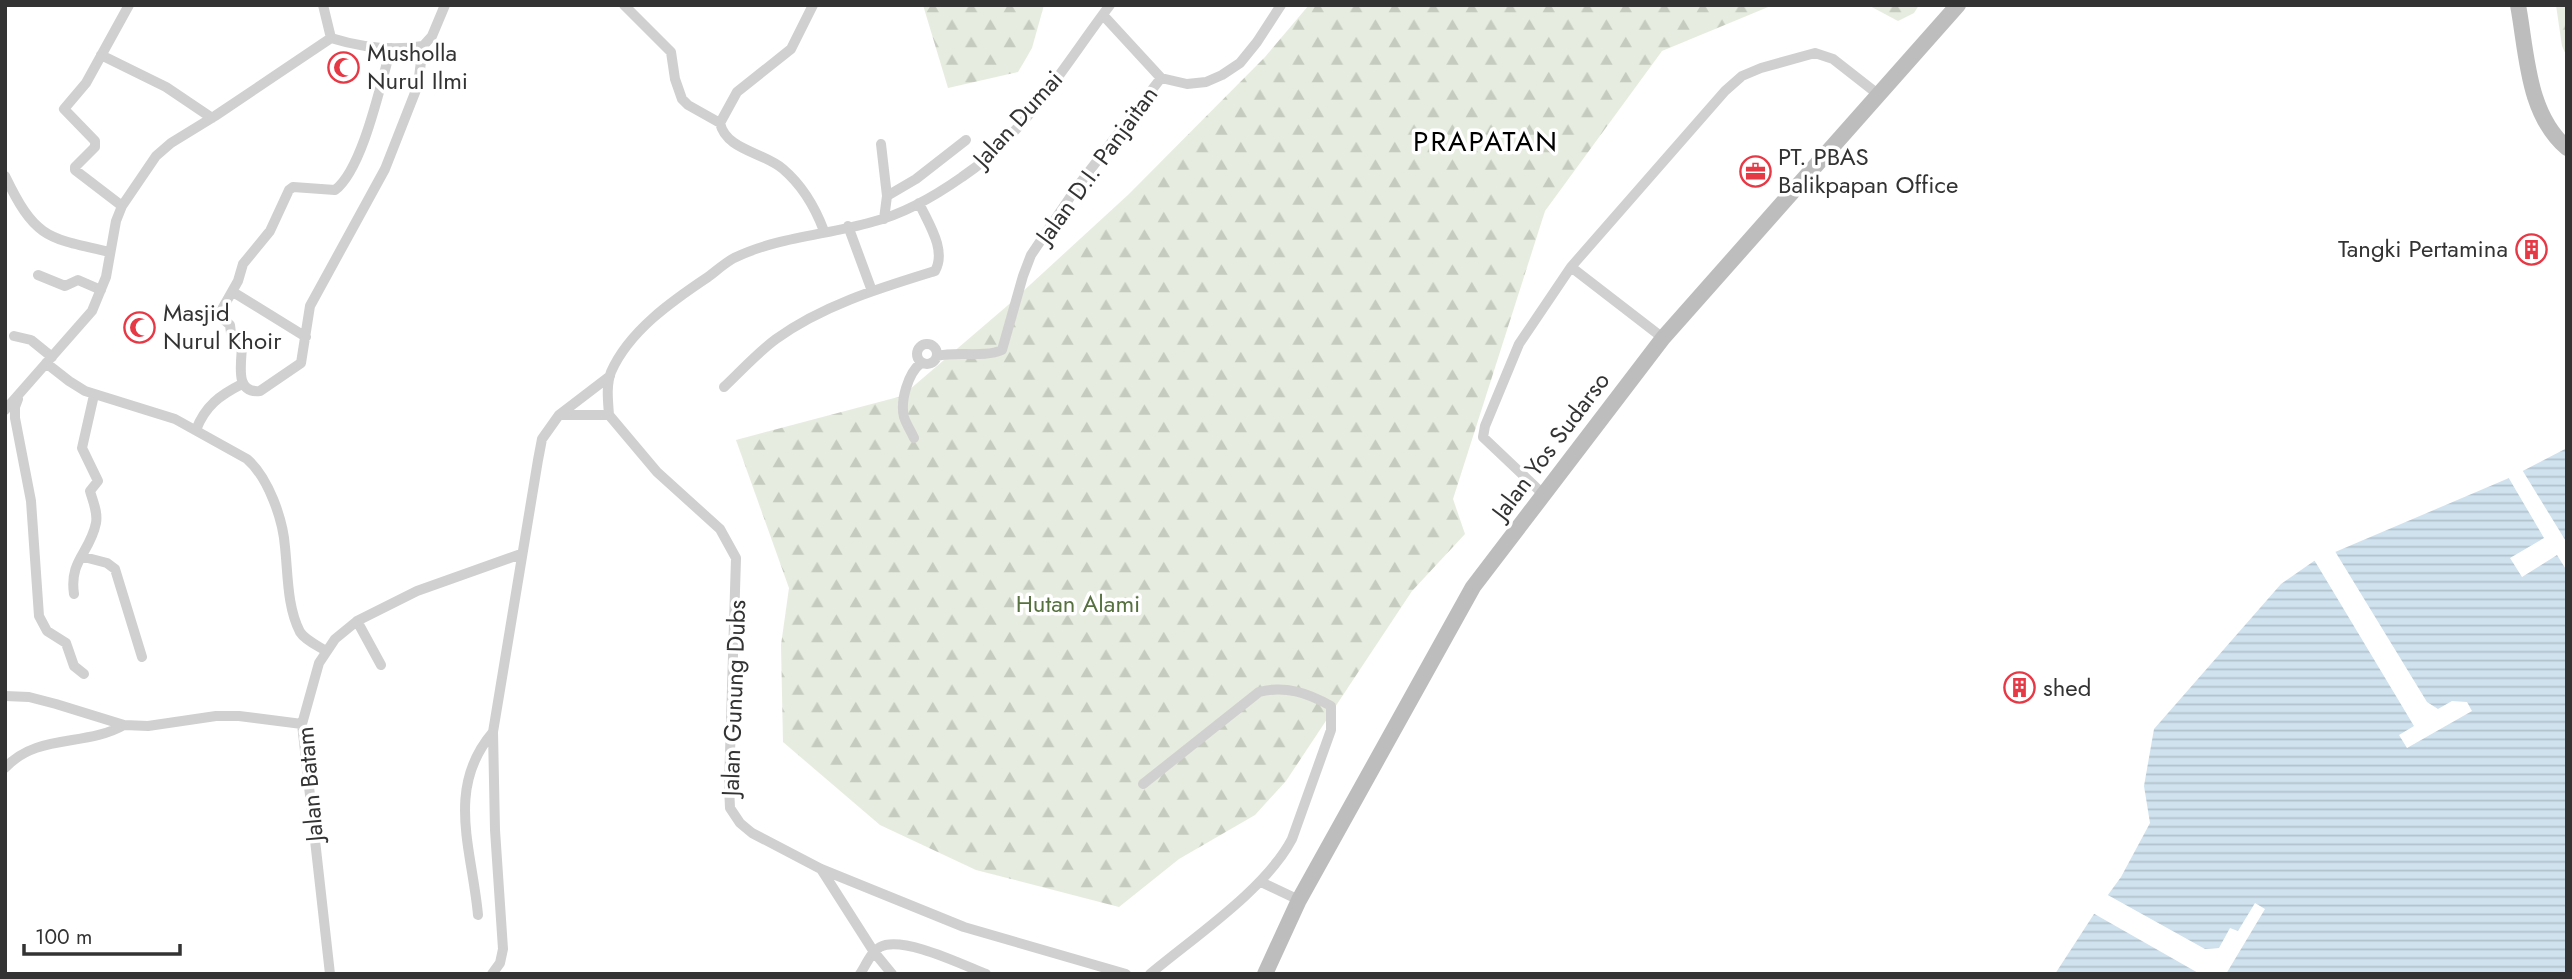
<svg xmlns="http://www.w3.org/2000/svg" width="2572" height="979" font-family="Jost,sans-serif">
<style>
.forest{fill:url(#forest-firs)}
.water{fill:url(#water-rules)}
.pier{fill:#fff}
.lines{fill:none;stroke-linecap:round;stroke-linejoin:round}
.street{stroke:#d0d0d0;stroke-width:10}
.secondary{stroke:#bdbdbd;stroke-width:16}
.labels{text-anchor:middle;stroke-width:7;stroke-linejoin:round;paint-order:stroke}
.poi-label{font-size:24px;fill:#333;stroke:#fff;text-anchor:start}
.street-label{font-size:24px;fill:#333;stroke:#fff}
.park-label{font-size:24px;fill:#56703f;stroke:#fff}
.quarter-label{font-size:28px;letter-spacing:2px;fill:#000;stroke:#fff}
</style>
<defs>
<pattern id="forest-firs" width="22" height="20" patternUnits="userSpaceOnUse" patternTransform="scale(1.75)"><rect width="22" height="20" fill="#e6ecdf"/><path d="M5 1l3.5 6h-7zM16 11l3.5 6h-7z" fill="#c6cbc0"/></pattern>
<pattern id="water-rules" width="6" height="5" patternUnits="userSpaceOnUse" patternTransform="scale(1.75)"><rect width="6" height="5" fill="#cfe2ee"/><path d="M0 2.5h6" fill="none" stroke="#b2c2cd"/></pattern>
</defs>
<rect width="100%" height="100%" fill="#fff"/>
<path class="forest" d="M923,5H1044L1032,48L1018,72L948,88Z
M1309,5H1773L1662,51L1545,211L1453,499L1465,534L1412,591L1286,781L1255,815L1179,859L1119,907L976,870L880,825L783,742L781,645L789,588L736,440L902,396L1007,306L1129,194L1265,57Z
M1868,5H1919L1914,13L1898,21Z
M2556,5H2567V57L2562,46Z"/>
<path class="water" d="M2567,448V974H2055L2094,914L2121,877L2150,823L2144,786L2154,729L2281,584L2314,561L2509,478Z"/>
<path class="pier" d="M2521,468L2567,543V571L2557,555L2522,577L2510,558L2544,538L2507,475Z
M2333,548L2427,702L2438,709L2452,701L2467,702L2472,711L2407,748L2399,735L2414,726L2313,558Z
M2106,894L2205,949L2219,948L2230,928L2238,931L2255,903L2265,909L2226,974H2200L2091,912Z"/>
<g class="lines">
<path class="street" d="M323,5L331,38C360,47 392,51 423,46L432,36L445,5
M624,5L671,52L675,79L682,99L688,105L720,123
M813,5L791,49L737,92L720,123C726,150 763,152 783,169C803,186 815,207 824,231
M1103,15L1161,78L1187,84L1206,82L1222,75L1240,63L1257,42L1281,5
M391,48C381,82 363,169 335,190L293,187L289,190L270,231L243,264L238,281L221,311V317L230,325L231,333L242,341C243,358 232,394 260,391L301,363L310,306L385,169L418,85L423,46
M101,55L166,87L212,118
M881,144L887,196
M5,176C35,238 46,238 110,252
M122,206L75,170V167L95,147V141L64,109L86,83L129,5
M884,219L887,196L916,179L966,140
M848,226L872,291
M38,275L65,286L78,280L101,290
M233,292L306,337
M14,336L31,340L52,357
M1663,338L1571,267L1725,91L1742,76L1761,68L1815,53L1833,59L1879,95
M917 354a10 10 0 1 1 20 0a10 10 0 1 1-20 0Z
M937,356C958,351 983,358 1002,350L1023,276L1031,255L1077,187L1161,78
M46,363L69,381L85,391L175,419L247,459C268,477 283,519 285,547C288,574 287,607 300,632C305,640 318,646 326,651
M724,387C741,371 757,353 776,339C823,305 880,288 935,271C947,250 928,223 919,203
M18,399L15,407V418L31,501L39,616L47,631L66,643L74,666L84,674
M5,410L92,311L106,277L116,221L122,206L156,156L171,143L215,116L331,38
M559,415H609
M609,415L657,472L720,529L736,558L729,786L730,808L740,823L752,833L821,869L964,927L1126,974
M609,415C608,401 606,385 611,372C629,331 672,301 708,277C716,271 725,263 734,258C777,237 827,235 872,222C904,214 935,196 962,177C1025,135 1065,64 1110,5
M196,430C205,406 220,395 242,384
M914,438C911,431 906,424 904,417C900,401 908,373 921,363
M1543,494L1483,437L1485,426L1519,344L1571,267
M84,557L107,563L115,569L142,657
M74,594C69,560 90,553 96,523C98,512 93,502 90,491L98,481L82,448L94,395
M357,621L381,665
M5,696L29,697L56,704L124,725L148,726L216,716H239L302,724
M5,768C37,733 86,747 124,725
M1143,784L1259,692C1285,685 1308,693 1331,706V730L1292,839C1266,889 1194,937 1150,974
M821,869L874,952L892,974
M1261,882L1299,900
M478,915C472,849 445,788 493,732
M330,974L302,724L319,663L335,639L357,621L417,591L521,554
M492,974L500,963L503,949L495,830L493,732L538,460L542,439L559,415L610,376
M860,974C866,965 871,952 880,947C902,935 963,965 986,974"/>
<path class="secondary" d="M2518,5C2527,53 2527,114 2567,148
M1265,974L1299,900L1473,587L1663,338L1958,5"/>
</g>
<defs>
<symbol id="mosque-ring" viewBox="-11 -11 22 22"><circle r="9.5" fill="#fff" stroke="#e63946" stroke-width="1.5"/><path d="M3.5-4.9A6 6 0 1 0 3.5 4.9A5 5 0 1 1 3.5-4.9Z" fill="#e63946"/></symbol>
<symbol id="office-ring" viewBox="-11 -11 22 22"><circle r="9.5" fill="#fff" stroke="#e63946" stroke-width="1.5"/><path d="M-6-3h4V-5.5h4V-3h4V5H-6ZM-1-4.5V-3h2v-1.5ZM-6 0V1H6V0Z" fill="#e63946"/></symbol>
<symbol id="building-ring" viewBox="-11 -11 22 22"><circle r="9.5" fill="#fff" stroke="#e63946" stroke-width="1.5"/><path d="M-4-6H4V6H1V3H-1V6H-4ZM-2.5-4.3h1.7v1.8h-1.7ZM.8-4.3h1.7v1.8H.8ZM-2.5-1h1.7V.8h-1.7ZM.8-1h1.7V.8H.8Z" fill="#e63946"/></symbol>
</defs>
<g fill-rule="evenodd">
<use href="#mosque-ring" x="326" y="50" width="35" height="35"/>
<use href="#office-ring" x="1738" y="154" width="35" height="35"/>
<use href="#building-ring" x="2514" y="232" width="35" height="35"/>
<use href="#mosque-ring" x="122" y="310" width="35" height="35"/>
<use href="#building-ring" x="2002" y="670" width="35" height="35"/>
</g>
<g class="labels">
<g class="poi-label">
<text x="367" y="61">Musholla<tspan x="367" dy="28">Nurul Ilmi</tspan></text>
<text x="1778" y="165">PT. PBAS<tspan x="1778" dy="28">Balikpapan Office</tspan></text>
<text x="2508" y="257" text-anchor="end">Tangki Pertamina</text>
<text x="163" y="321">Masjid<tspan x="163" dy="28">Nurul Khoir</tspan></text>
<text x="2043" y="696">shed</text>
</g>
<g class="street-label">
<text transform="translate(1018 119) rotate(-48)" y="8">Jalan Dumai</text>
<text transform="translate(1097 165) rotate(-54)" y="8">Jalan D.I. Panjaitan</text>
<text transform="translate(1551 446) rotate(-53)" y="8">Jalan Yos Sudarso</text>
<text transform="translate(734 698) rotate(-88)" y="8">Jalan Gunung Dubs</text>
<text transform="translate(310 784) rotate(-95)" y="8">Jalan Batam</text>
</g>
<g class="park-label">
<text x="1078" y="612">Hutan Alami</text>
</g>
<g class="quarter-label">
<text x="1486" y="151">PRAPATAN</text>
</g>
</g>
<rect width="2572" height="979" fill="none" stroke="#333333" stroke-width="14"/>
<path d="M24 944v10h156v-10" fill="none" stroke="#333333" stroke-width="3.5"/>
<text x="35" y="944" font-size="21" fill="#333333" stroke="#ffffff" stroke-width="5" paint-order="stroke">100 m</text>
</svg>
